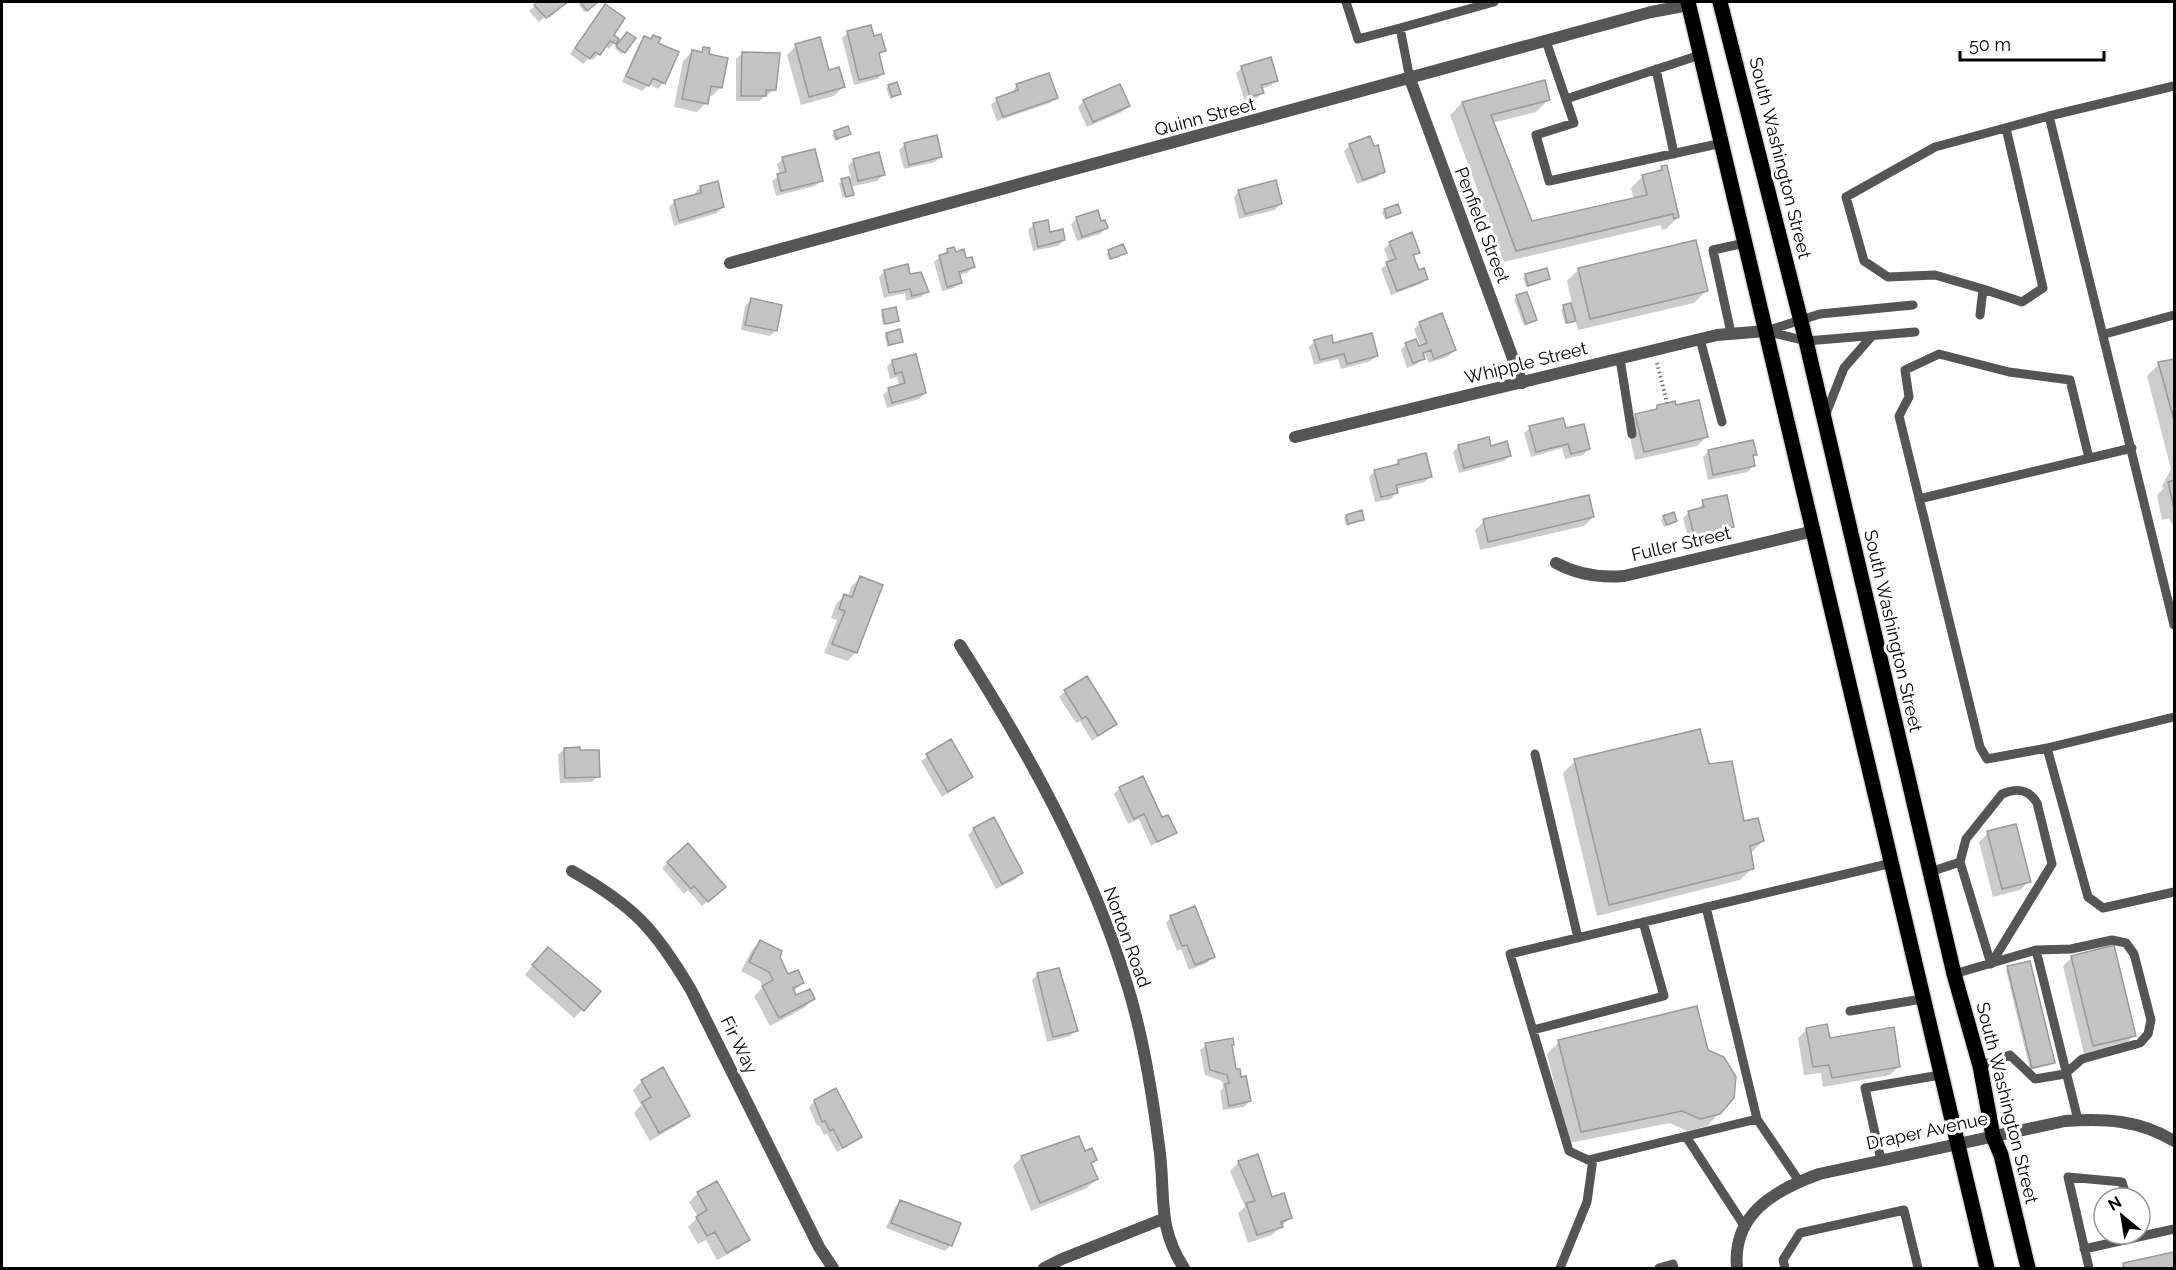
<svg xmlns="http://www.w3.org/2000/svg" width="2176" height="1270" font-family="Raleway,sans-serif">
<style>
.shadow{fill:#0003}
.building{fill:#c4c4c4;stroke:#999;stroke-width:1.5}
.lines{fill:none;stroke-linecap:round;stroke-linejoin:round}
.primary-casing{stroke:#dbdbdb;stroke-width:18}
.path{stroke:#777;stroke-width:4;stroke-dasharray:1.5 3;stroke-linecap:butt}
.service{stroke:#555;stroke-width:9}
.minor{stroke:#555;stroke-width:12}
.primary{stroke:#000;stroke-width:15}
.labels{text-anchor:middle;stroke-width:6;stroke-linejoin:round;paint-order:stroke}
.street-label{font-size:18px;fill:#000;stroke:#fff}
</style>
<rect width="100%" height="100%" fill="#fff"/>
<path class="shadow" d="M534,2H567L549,18L547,15L539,22L529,11L537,4Z
M583,2H597L584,12L579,5Z
M600,12L612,35L617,39L609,49L605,46L593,60L590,57L583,64L570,54Z
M848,33L873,38L884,50L878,56L882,73L877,79L854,85L842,38Z
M625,36L624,52L622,54L615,49Z
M654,36L663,83L658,89L649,84L642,91L622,82L639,44L645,38L650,40Z
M796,46L843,87L834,96L801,105L787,55Z
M704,49L721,87L712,96L708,95L706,103L697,112L674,107L683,61L692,52L699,53Z
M742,54L774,90L759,101H736V59Z
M1242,67L1276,80L1270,86L1261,89L1262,93L1256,99L1245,102L1236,73Z
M1048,75L1056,97L1050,103L997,121L991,105L997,99L1011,94L1016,86Z
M1543,82L1548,100L1536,112L1492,123L1531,223L1634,200L1631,188L1643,176L1657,173L1662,168L1678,217L1666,229L1662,230L1661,225L1504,262L1450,115L1462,103Z
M889,86L899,94L890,99L886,88Z
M1084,101L1128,106L1122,112L1087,127L1078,107Z
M835,132L849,134L835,141L832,135Z
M905,144L941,156L935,162L904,169L899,150Z
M1350,145L1383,171L1377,177L1357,184L1344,151Z
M783,159L821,181L815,186L776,196L772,181L780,175L777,164Z
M854,160L883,175L877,181L850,187L852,194L843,198L839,183L851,178L848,166Z
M700,187L723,207L717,213L674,226L669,207L675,201L695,196V193Z
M1239,191L1280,204L1275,210L1239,219L1234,197Z
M1385,210L1400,213L1385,220L1382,212Z
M1077,218L1106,228L1100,234L1077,241L1071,224Z
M1034,224L1049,233L1064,240L1058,246L1033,251L1028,230Z
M1390,243L1418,252L1413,258L1418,272L1426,278L1421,284L1391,295L1381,269L1389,263L1384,249Z
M948,250L973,267L967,273L958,275L960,282L954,288L942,291L934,262Z
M1109,252L1125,253L1109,260L1106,254Z
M1579,269L1706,291L1694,303L1578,330L1575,319L1565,324L1561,309L1572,304L1567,281Z
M885,271L909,276L927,291L921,297L906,301L905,293L884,298L879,277Z
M1525,275L1549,279L1526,287L1523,278Z
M1517,297L1535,320L1533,322L1524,326L1514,299Z
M751,300L776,330L770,336L741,330L745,306Z
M883,311L897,320L883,325L881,314Z
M1420,323L1454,350L1449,356L1429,363L1425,354L1417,364L1407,368L1401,350L1406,344L1421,347L1414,329Z
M887,334L901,342L887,347L885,336Z
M1315,341L1332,345L1376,355L1371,361L1341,369L1338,359L1314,365L1309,347Z
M2174,360V528L2169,518L2162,520L2157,495L2163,489L2162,486L2171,469L2147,376L2159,364Z
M892,361L925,393L919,399L887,408L883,395L889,389L899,387L897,377L890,379L887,367Z
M1658,406L1706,437L1697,446L1635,460L1627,424L1636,415L1653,411Z
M1530,428L1565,430L1589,449L1583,455L1565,459L1562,448L1531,457L1524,433Z
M1459,446L1490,447L1510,455L1504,461L1459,473L1453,452Z
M1709,451L1755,454L1752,458L1753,466L1748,472L1708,480L1703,457Z
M1399,461L1430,476L1425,482L1396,489V493L1391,499L1375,502L1369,477L1375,471L1392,467Z
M1703,502L1733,526L1727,532L1689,541L1683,518L1689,512L1698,510Z
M1346,516L1362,520L1346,526L1344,518Z
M1593,517L1584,526L1480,550L1475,530L1484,521Z
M1664,517L1676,521L1664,527L1661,520Z
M860,578L856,652L847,661L824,653L837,620L831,618L836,604L845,595L848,596L851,587Z
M1065,691L1115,724L1092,741L1080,721L1076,723L1059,697Z
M951,741L972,777L942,797L921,761Z
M564,749L598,776L592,782L560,783L558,755Z
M1575,761L1708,766L1743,823L1763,841L1750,854L1752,868L1740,880L1597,916L1563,773Z
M1120,788L1175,832L1151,846L1139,819L1128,824L1114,794Z
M974,829L1021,873L1016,879L996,889L968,835Z
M1988,833L2029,881L2020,890L1993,897L1979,842Z
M668,863L718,892L702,906L688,890L684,894L662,868Z
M1171,917L1213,957L1207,963L1189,970L1181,949L1177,951L1166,923Z
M760,942L778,957L787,976L802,983L793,992L795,997L813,999L804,1008L770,1026L754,996L763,987L760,981L741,971L752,950Z
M2072,957L2134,1035L2125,1044L2084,1054L2063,966Z
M539,958L583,1009L574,1018L525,975Z
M2008,968L2053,1063L2050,1065L2030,1070L2006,970Z
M1038,974L1076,1031L1070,1036L1047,1042L1032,980Z
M1807,1029L1899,1066L1890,1075L1823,1087L1821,1073L1804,1075L1798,1038Z
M1559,1042L1719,1113L1707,1126L1687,1131L1670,1123L1569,1143L1547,1054Z
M1233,1044L1230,1047L1235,1071L1250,1101L1244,1107L1223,1110L1220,1091L1223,1088L1222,1081L1205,1075L1200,1050L1206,1045Z
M642,1081L688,1115L679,1124L650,1141L634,1113L641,1105L633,1090Z
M815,1101L860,1137L837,1152L827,1134L824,1135L819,1125L817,1126L809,1107Z
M1049,1146L1051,1150L1084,1153L1095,1160L1090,1165L1096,1179L1087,1188L1031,1211L1013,1166L1022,1157Z
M1239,1162L1290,1218L1272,1235L1248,1243L1238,1213L1245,1207L1230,1171Z
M698,1193L748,1239L739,1248L717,1260L706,1240L698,1244L688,1227L698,1217L689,1202Z
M900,1202L951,1245L945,1251L886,1228L895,1207Z
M2174,1253V1268H2120L2124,1265Z"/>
<path class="building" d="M537,2H568L546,18L534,5Z
M580,2H598L587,11Z
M605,4L625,18L614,35L619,39L616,44L610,41L600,55L595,52L590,59L575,48Z
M871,25L874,36L881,34L886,51L879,53L884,74L859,80L847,31Z
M627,32L636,38L625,53L616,46Z
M653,35L661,38L658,43L679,52L665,84L653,78L649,86L626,76L644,36L651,39Z
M820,37L829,70L839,67L845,87L809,97L795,44Z
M703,47L710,48L709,54L728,58L722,88L711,86L708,104L682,99L692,50L702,52Z
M742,52L780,53L776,90H766V96H741Z
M1271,57L1278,81L1261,85L1264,93L1250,97L1241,66Z
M1049,73L1058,98L1003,117L996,98L1018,90L1016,84Z
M1545,80L1550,100L1491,115L1532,221L1647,195L1642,175L1662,170L1661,166L1667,165L1679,217L1674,219L1673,214L1516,251L1462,102Z
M897,82L901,94L892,97L888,85Z
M1120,84L1130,106L1093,122L1083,100Z
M848,126L851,134L837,139L834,131Z
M937,135L942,157L909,165L904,143Z
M1370,136L1374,146L1378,145L1385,172L1363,180L1349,144Z
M815,149L823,181L781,191L777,174L786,172L782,157Z
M879,152L885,175L858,181L853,159Z
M849,177L854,195L846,197L841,179Z
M1276,180L1282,204L1245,214L1238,190Z
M718,181L724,207L679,221L674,200L701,193L700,186Z
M1398,204L1401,213L1387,218L1384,209Z
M1098,210L1101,221L1105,220L1108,228L1082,237L1076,217Z
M1048,220L1050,232L1063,229L1065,240L1038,247L1033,223Z
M1412,232L1420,253L1413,255L1419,270L1424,268L1428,279L1397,291L1386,262L1396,259L1389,242Z
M1696,240L1708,291L1590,319L1578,268Z
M1123,244L1127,253L1111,259L1108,250Z
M954,247L956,252L964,249L966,258L972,257L975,267L959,272L962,283L947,287L939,255L948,253L947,249Z
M908,264L910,274L921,272L929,292L912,296L910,289L889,293L884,270Z
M1547,268L1550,279L1528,286L1525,274Z
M1527,292L1537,320L1526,324L1516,295Z
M751,298L782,305L777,331L745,325Z
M1571,303L1576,321L1567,323L1563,305Z
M896,307L899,321L885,324L882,310Z
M1442,313L1456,350L1434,359L1431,350L1423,353L1425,359L1413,363L1405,343L1416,339L1419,346L1427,343L1419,322Z
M900,329L903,342L889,345L886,333Z
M1372,333L1378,356L1347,364L1344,354L1320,360L1314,340L1332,335L1333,343Z
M916,354L926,393L892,403L888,388L905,383L902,372L895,374L892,360Z
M2174,359V420L2158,362Z
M1699,400L1708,437L1644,452L1635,414L1657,409V405L1667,403L1675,401L1676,405Z
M1563,418L1566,428L1584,424L1590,449L1571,454L1568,444L1536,452L1529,426Z
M1489,437L1491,446L1507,441L1511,456L1464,468L1458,445Z
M1753,440L1757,455H1753L1755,466L1713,475L1708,450Z
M1426,453L1432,477L1396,485L1398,493L1381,497L1374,470L1399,464L1398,460Z
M2174,480V509L2168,482Z
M1589,495L1594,517L1488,542L1483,519Z
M1727,495L1734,527L1694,536L1688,511L1704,507L1702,500Z
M1362,510L1364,520L1348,524L1346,515Z
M1674,512L1677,521L1667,525L1663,516Z
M860,576L883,585L857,653L832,644L845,611L839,609L844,594L852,597Z
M1087,676L1117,724L1098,736L1086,716L1082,719L1064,690Z
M1700,729L1709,764L1732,761L1744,821L1758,818L1764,841L1750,846L1754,869L1609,905L1574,759Z
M951,739L973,777L948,792L926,754Z
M580,747V750H599L600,777L565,778L564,748Z
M1143,776L1162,817L1168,815L1177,833L1157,842L1144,814L1134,819L1119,787Z
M994,817L1023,873L1002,884L973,828Z
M2016,824L2031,882L2002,889L1987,831Z
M688,843L726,887L708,902L694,886L691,889L667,862Z
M1195,906L1215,957L1195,965L1187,945L1182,946L1170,916Z
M760,940L782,951L780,957L788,974L798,970L804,983L793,988L796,995L810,989L815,999L779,1018L762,986L773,980L769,972L749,962Z
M2114,945L2136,1036L2093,1046L2071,956Z
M548,947L601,991L584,1011L532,965Z
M2030,961L2055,1063L2032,1068L2007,966Z
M1059,968L1078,1031L1053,1037L1037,973Z
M1697,1006L1708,1050L1724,1057L1736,1077L1734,1098L1720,1114L1700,1119L1682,1111L1581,1132L1558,1040Z
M1827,1024L1830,1038L1894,1027L1900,1067L1832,1078L1829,1065L1813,1067L1806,1028Z
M1233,1038L1234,1045H1232L1236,1069H1240L1241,1077L1246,1076L1251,1101L1229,1106L1225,1084L1229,1083L1227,1075L1210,1070L1205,1043Z
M663,1067L690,1116L659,1133L642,1102L651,1097L641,1080Z
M836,1088L862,1137L843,1148L833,1129L830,1131L825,1121L822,1122L814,1100Z
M1079,1136L1085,1151L1092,1148L1097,1160L1091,1163L1098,1179L1040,1203L1021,1156Z
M1258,1154L1272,1197L1284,1193L1292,1218L1281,1222L1283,1227L1257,1235L1246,1203L1255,1201L1238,1161Z
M717,1181L750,1240L727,1253L715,1232L707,1236L696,1217L707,1210L697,1192Z
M900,1200L961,1223L952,1246L891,1223Z
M2174,1252V1268H2124L2123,1263Z"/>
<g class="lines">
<defs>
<path id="primary" d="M1688,2L1987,1268
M1720,2L1806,341L1954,974L1980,1066L1993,1136L2001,1155L2028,1268"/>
</defs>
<use href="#primary" class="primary-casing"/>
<path class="path" d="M1657,363L1667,403"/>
<path class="service" d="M1346,2L1358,39L1400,28L1410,79
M1400,28L1494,2
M1546,41L1574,123L1536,135L1549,181L1722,143
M1656,69L1674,154
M1566,99L1700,55
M2049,116L2174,86
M1983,289L2022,302L2043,288L2006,128
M1913,305L1820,314L1766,331L1806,341L1915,332
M1980,315L1983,289L1935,275L1888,277L1864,261L1846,197L1935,147L2049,116L2174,625
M1731,333L1713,250L1745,243
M2105,334L2174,315
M1700,339L1722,422
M1620,359L1632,434
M1825,416L1844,368L1871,337
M2089,458L2070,380L2009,372L1939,354L1905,370L1909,397L1899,416L1980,747L1987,759L2047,748L2088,897L2103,908L2174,892
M1919,499L2132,448
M2047,748L2174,717
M1535,754L1578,938
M1960,862L1966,839L2002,794C2016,788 2028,788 2037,803L2052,864L1991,964
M1930,872L1960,862L1991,964
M1706,907L1757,1119L1588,1160L1569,1151L1510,954L1892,863
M2036,950L2078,1120
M1954,974L2036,950L2071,949L2112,940L2126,943L2134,954L2151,1020L2148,1034L2140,1043L2082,1059L2065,1074L2035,1079L2010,1055L1980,1066
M1850,1011L1922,999
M1533,1030L1664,996L1643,922
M1757,1119L1799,1181
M1687,1138L1745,1227
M1881,1160L1865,1088L1940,1075
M2084,1249L2174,1229
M1560,1268L1587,1202L1593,1159
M1659,1268L1673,1264L1674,1268
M1785,1268L1783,1260L1800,1233L1904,1210L1918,1268
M2089,1268L2068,1177L2122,1182L2127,1198"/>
<path class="minor" d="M1410,79L1522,383
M730,263L1651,12L1689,5
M1295,437L1717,335L1766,331
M1556,563C1578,575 1600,578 1624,576L1814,531
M960,645C1027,750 1089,861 1126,981C1143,1034 1152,1091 1159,1146C1166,1192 1156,1226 1184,1268
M572,871C634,906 655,929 691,990L819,1247L833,1268
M1044,1268L1062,1259L1163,1219
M1737,1268C1732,1214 1775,1190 1819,1174L2065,1121C2104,1118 2140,1120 2174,1141"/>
<use href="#primary" class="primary"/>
</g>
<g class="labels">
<g class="street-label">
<text transform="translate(1205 117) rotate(-15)" y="6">Quinn Street</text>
<text transform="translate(1780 158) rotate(76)" y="6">South Washington Street</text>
<text transform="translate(1482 225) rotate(69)" y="6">Penfield Street</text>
<text transform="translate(1526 363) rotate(-14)" y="6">Whipple Street</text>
<text transform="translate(1681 544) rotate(-13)" y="6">Fuller Street</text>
<text transform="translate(1893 631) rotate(77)" y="6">South Washington Street</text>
<text transform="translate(1127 937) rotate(70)" y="6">Norton Road</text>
<text transform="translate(739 1045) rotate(64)" y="6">Fir Way</text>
<text transform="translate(2007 1103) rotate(76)" y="6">South Washington Street</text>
<text transform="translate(1927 1131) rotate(-12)" y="6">Draper Avenue</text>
</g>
</g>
<rect width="2176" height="1270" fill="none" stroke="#000000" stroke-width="6"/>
<g transform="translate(2122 1216) rotate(330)"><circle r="28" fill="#ffffff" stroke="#999999" stroke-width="1.5"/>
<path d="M0-4.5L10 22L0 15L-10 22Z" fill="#000000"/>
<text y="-9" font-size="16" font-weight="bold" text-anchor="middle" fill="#000000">N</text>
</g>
<path d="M1960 51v9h144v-9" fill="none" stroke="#000000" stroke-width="3"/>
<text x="1969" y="51" font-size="18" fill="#000000" stroke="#ffffff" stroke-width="4.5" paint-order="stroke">50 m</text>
</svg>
